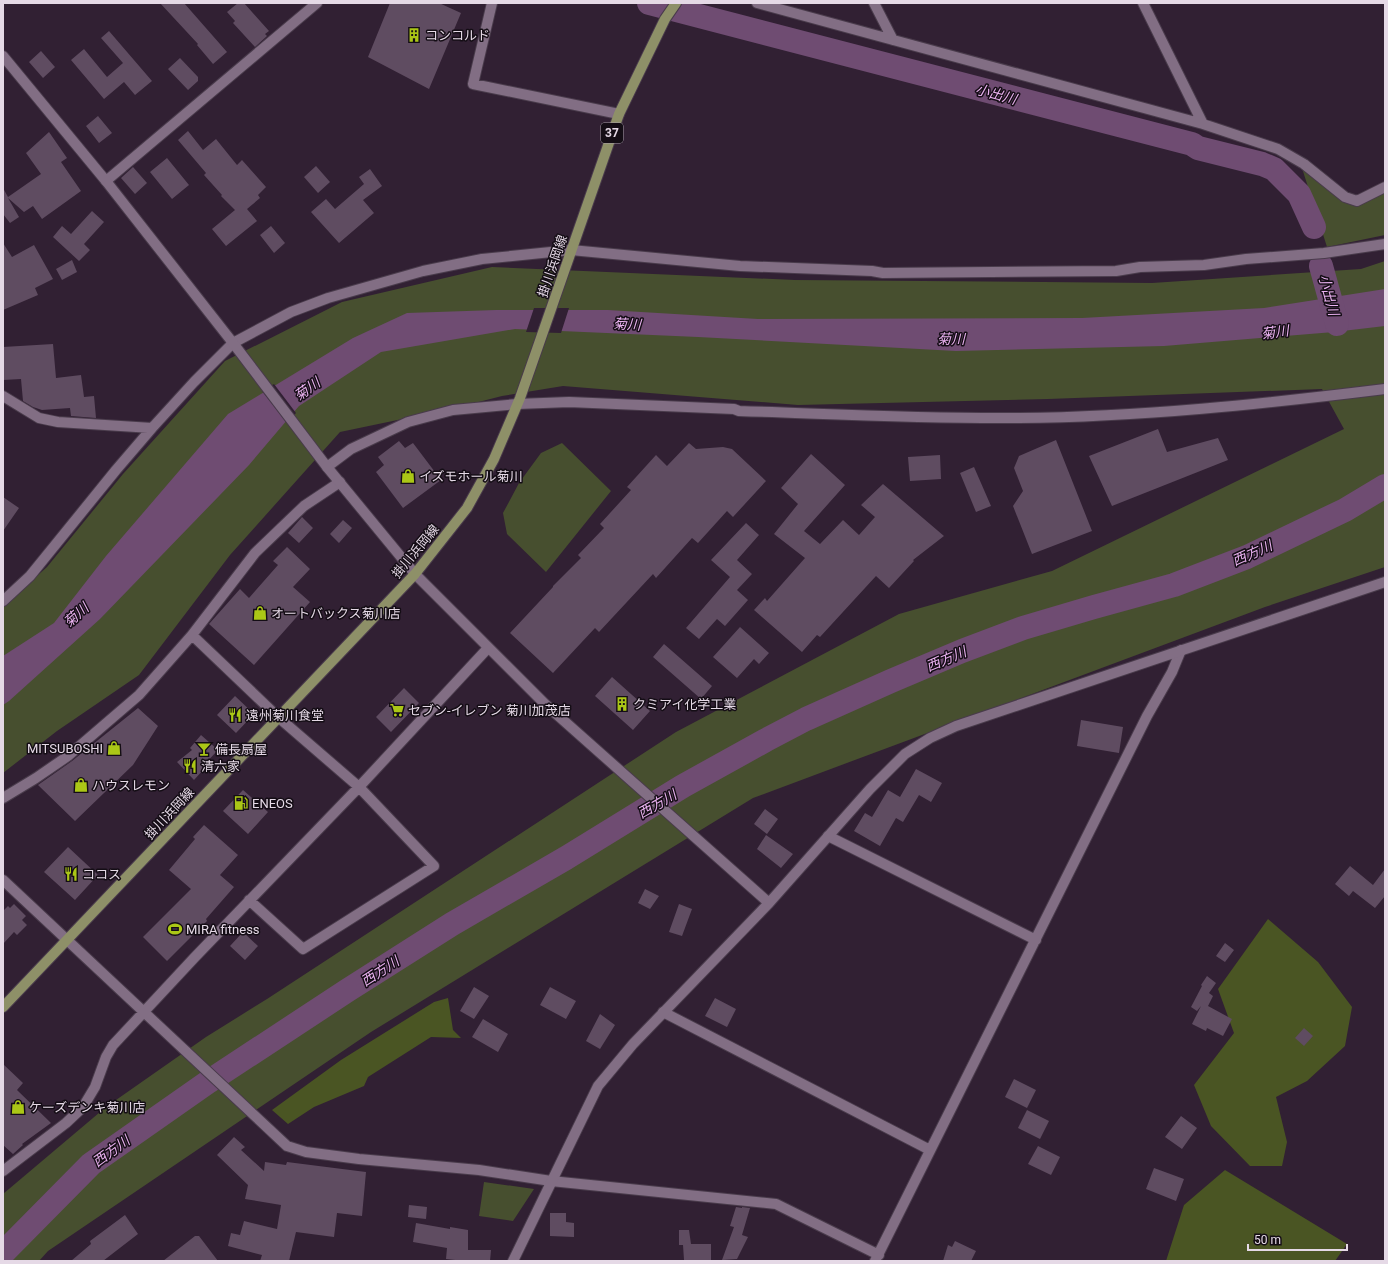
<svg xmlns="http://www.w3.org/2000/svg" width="1388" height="1264" font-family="Roboto,'Noto Sans JP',sans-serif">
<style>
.green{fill:#474f2f}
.forest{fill:#4a5523}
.water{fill:#6f4c72}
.pier{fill:#312033}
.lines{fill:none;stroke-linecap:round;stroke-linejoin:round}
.river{stroke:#6f4c72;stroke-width:24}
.building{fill:#5f4c61}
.minor-casing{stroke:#493b4b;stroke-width:12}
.tertiary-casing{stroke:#493b4b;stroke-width:12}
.primary-casing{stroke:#493b4b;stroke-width:12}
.minor{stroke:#826e84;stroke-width:10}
.tertiary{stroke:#826e84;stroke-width:10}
.primary{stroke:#8e9068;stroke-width:10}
.labels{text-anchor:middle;stroke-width:3;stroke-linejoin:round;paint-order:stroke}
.shield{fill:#140d15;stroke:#a69ca7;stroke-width:1}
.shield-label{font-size:12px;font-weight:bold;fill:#e5d9e6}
.poi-label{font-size:13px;fill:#e5d9e6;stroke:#140d15;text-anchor:start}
.street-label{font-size:13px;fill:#e5d9e6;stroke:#140d15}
.water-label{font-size:14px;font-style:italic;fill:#e9b1ef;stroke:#140d15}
</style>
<rect width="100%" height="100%" fill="#312033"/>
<path class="green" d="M1302,168L1357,201L1385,189V235L1327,247Z
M1385,261V567L1265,607L753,798L371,1032L48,1251L39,1261H3V1194L106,1107L206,1037L267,999L676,732L899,614L1052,571L1344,429L1322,389L1048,399L798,405L563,386L502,396L455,408L340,432L230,555L139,675L57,731L3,773V607L47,567L123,474L225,361L342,302L492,267L795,280L1152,283L1361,269Z
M562,443L611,491L546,572L507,534L503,513L519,483L541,453Z
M484,1182L534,1189L513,1221L479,1216Z"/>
<path class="forest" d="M1268,919L1318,962L1352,1007L1345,1046L1307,1081L1276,1097L1287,1142L1282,1166H1250L1211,1126L1194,1085L1234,1033L1218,989Z
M448,998L453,1030L461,1038L431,1037L368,1077L364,1086L314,1107L288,1124L272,1110L341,1060L434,1002Z
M1225,1170L1347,1244L1335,1261H1166L1184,1205Z"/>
<path class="water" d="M1385,289V326L1334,332L1164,346L956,351L698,337L515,329L381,352L299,406L249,465L100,619L9,701L3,705V656L54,623L106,556L228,414L353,338L407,313L496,310H608L758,319L1082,318L1264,308Z"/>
<path class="pier" d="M534,308H569L561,333L526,332Z
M274,384L296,413L287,423L262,391Z"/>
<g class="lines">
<path class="river" d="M649,3L1192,144L1198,148L1262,164L1274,169L1299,194L1314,227
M1321,266L1337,324
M3,1253L91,1164L208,1082L348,990L452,924L566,858L683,786L766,740L806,719L891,681L962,651L1023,628L1094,607L1174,585L1247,557L1345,510L1385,486"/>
</g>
<path class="building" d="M160,3H184L227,52L213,64L197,45L198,44Z
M238,3H244L269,31L265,34L267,36L255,47L233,23L235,21L227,12Z
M390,3H439L461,13L429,89L368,57Z
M109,31L152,81L135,95L124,82L104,99L71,60L84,49L107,77L123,63L101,38Z
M41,51L55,67L43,78L29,62Z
M180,58L198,77V81L188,90L168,69Z
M98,116L112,133L99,143L86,126Z
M188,131L203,150L216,139L237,165L242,160L266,187L258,195L260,198L247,209L257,221L226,246L212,229L235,210L221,196L222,195L204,175L206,173L178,140Z
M49,132L67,158L61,162L81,191L42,219L33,206L24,212L8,198L19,217L10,223L3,214V188L8,197L41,174L26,153Z
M167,158L189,185L172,199L150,172Z
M316,166L330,182L318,193L304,177Z
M133,167L147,183L135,194L121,178Z
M370,169L382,186L363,200L374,213L339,243L311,212L326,199L335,209L364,184L359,177Z
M92,211L104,222L84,244L90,250L79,261L53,237L62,226L71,234Z
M271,226L285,243L274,253L260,235Z
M3,243L12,257L34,245L53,279L35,288L38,295L3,310Z
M72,260L77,272L62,280L56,269Z
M53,344L56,378L81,375L84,397L94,396L96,418L71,416L70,408L42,410L33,407L23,401L21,379L3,380V347Z
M1158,429L1167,452L1218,438L1228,460L1112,506L1089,456Z
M1056,440L1092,531L1032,554L1013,506L1023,491L1014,468L1019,456Z
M399,441L405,448L413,443L441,480L403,508L376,472L384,465L378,457Z
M689,443L696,449L723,447L732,449L766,481L733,517L727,511L698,543L692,538L656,578L653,574L599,632L595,628L553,673L510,633L553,587V586L581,558L578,555L604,528L600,524L631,490L627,487L656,455L667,466Z
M811,454L845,485L804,531L820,544L843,520L859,535L875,517L861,505L883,484L944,536L913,560L914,561L889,588L876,576L820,637L817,635L802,652L754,610L765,598L767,601L805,558L774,534L798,504L781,488Z
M940,455L941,479L910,481L908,457Z
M974,467L991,506L976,512L960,473Z
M3,497L19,508L3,531Z
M302,517L313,528L299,543L288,533Z
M343,520L352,528L339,543L330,534Z
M746,523L759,535L737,560L752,574L737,590L748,600L725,626L717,619L699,639L686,628L730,577L711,560Z
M287,547L310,569L293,587L310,602L254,665L209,624L240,589L249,598L278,565L273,561Z
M740,627L769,653L759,664L754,659L737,678L713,657Z
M664,644L712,686L701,699L653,657Z
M612,677L650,711L633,730L595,696Z
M404,688L419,703L391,732L376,717Z
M235,696L254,714L236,733L217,715Z
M138,708L158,726L133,765L75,821L38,785L72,761Z
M1081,720L1123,727L1119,753L1077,746Z
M201,735L218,750L202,767L204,769L194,780L177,762L192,750L190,748Z
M916,769L942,783L931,802L919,795L903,822L896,818L880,846L854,831L865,813L872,817L888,790L900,797Z
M243,790L268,812L248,834L223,811Z
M765,809L778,819L767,834L754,824Z
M204,825L238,855L220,875L234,887L206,919L207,921L167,961L143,937L191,889L169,870L195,839L193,837Z
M766,835L793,854L781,868L757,849Z
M68,847L98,875L75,900L44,872Z
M1350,866L1373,885L1385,869V896L1375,908L1353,891L1349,896L1335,884Z
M645,889L659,896L650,909L638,903Z
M14,904L26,916L22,920L27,925L17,935L14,932L3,944V911L8,906L10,908Z
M679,904L692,909L682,936L669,932Z
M243,932L258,946L245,960L230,946Z
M1225,943L1234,950L1225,962L1216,956Z
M1207,976L1216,983L1209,993L1213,996L1208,1006L1232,1019L1223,1036L1207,1028L1206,1031L1192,1024L1201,1006L1197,1011L1191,1007L1202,986L1201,985Z
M474,987L489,996L474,1019L460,1011Z
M550,987L576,1001L566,1019L540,1005Z
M715,998L736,1009L727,1027L705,1016Z
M600,1014L615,1025L600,1049L586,1041Z
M483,1019L508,1034L498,1052L472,1037Z
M1304,1028L1313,1036L1304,1046L1295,1038Z
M3,1064L23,1083L17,1090L51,1123L22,1144L23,1145L13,1154L3,1145Z
M1014,1079L1036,1090L1027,1108L1005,1097Z
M1027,1110L1049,1121L1040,1139L1018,1128Z
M1181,1116L1197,1128L1182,1149L1165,1137Z
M234,1137L245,1147L241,1150L264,1171L265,1162L286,1165L287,1162L366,1172L362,1216L337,1213L334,1237L296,1232L289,1261H260L262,1255L228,1246L231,1233L240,1235L244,1221L277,1229L281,1205L245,1199L248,1185L217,1155Z
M1038,1146L1060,1157L1051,1175L1028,1164Z
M1154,1168L1184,1179L1176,1201L1146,1189Z
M409,1205L427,1207L426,1219L408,1217Z
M736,1207L742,1208V1207L750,1208L742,1235L748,1237L737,1259L722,1260L734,1227L730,1226Z
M550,1213H566V1222L574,1223V1237L550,1236Z
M125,1215L138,1234L103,1261H71L91,1244L90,1241Z
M416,1223L450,1229V1227L468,1230V1250H491L490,1261H464L446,1259L447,1248L413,1242Z
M679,1230H689L691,1244H711V1260H684L683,1245H679Z
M195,1236H199L218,1261H163Z
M955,1241L976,1251L971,1261H943L948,1245L952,1247Z"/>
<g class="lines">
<defs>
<path id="minor" d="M492,3L473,84L619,114
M757,3L1203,124L1278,149L1304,164L1345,197L1357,201L1385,187
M874,3L893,40
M1143,3L1203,124
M106,181L317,3
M3,396L39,418L58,422L152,428
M327,467L351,449L408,422L453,410L517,404L569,402L734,409L739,411C832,414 925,419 1019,418C1141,417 1263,404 1385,389
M3,601L30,576L116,470L152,428L194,382L233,343L291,312L328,298L423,271L482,259L571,250L740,266L872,271L883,273L1116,271L1140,267L1204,265L1246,259L1324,253L1385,244
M192,635L278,717L359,787L434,866L303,949L249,900
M3,798L36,778L68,756L139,695L192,635L255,553L304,506L340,482
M828,836L1036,940
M3,880L287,1146L306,1152L359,1159L479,1170L551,1181L776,1204L879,1255
M663,1012L930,1150
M3,1171L66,1123L83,1107L95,1087L106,1057L113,1045L195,957L359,787L488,648
M875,1261L1147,716L1172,672L1181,650"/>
<path id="tertiary" d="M3,56L106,181L233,343L327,467L415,574L545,704L769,903
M513,1261L598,1086L633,1044L769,903L870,789L905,754L930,738L956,726L1385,582"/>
<path id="primary" d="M3,1007L415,574L467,508L494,459L520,398L619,114L665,19L676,3"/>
</defs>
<use href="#minor" class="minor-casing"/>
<use href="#tertiary" class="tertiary-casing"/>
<use href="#primary" class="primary-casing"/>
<use href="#minor" class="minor"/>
<use href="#tertiary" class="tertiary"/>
<use href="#primary" class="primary"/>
</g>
<defs>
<symbol id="building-bare" viewBox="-9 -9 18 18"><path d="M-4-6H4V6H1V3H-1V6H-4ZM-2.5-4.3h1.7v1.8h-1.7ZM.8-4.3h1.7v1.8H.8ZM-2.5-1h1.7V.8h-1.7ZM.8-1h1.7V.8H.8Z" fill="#abc716" stroke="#140d15" stroke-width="2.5" paint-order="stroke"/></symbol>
<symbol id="shop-bare" viewBox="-9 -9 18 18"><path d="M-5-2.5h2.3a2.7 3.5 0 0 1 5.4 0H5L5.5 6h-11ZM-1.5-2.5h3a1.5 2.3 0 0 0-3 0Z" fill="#abc716" stroke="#140d15" stroke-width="2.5" paint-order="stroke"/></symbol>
<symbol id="supermarket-bare" viewBox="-9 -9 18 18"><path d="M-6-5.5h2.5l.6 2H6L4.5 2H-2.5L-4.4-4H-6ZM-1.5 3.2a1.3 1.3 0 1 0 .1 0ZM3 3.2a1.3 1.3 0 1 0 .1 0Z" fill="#abc716" stroke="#140d15" stroke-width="2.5" paint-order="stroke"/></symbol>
<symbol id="restaurant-bare" viewBox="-9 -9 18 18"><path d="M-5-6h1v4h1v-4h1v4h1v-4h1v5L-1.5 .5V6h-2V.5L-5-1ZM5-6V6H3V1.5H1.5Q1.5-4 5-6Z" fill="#abc716" stroke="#140d15" stroke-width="2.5" paint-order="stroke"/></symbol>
<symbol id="bar-bare" viewBox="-9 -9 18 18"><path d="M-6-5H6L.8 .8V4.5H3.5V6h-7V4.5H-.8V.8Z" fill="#abc716" stroke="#140d15" stroke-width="2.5" paint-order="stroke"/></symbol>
<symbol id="fuel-bare" viewBox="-9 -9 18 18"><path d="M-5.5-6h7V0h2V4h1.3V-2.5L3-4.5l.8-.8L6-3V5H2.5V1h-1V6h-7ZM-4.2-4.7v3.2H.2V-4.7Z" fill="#abc716" stroke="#140d15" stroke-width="2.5" paint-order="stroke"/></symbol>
<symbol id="stadium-bare" viewBox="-9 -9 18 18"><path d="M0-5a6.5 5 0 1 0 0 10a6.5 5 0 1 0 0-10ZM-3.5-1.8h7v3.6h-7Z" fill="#abc716" stroke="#140d15" stroke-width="2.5" paint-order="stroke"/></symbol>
</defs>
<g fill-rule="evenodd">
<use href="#building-bare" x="404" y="25" width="20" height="20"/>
<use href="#shop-bare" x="398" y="466" width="20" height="20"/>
<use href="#shop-bare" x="250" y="603" width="20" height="20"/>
<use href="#building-bare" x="612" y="694" width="20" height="20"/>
<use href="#supermarket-bare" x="387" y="700" width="20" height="20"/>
<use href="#restaurant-bare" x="225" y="705" width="20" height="20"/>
<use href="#shop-bare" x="104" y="738" width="20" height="20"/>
<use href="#bar-bare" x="194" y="739" width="20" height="20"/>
<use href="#restaurant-bare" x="180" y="756" width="20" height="20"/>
<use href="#shop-bare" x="71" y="775" width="20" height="20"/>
<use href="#fuel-bare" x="231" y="793" width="20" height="20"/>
<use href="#restaurant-bare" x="61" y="864" width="20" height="20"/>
<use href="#stadium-bare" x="165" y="919" width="20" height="20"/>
<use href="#shop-bare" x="8" y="1097" width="20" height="20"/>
</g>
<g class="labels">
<rect class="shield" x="601" y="123" width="22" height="20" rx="3"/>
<g class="shield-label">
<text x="612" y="137">37</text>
</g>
<g class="poi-label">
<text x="425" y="40">コンコルド</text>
<text x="419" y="481">イズモホール菊川</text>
<text x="271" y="618">オートバックス菊川店</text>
<text x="633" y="709">クミアイ化学工業</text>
<text x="408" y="715">セブン-イレブン 菊川加茂店</text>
<text x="246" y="720">遠州菊川食堂</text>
<text x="103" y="753" text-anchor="end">MITSUBOSHI</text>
<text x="215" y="754">備長扇屋</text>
<text x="201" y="771">清六家</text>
<text x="92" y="790">ハウスレモン</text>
<text x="252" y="808">ENEOS</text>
<text x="82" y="879">ココス</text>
<text x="186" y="934">MIRA fitness</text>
<text x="29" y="1112">ケーズデンキ菊川店</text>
</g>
<g class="street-label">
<text transform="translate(552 266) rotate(-71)" y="5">掛川浜岡線</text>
<text transform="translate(415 551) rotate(-50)" y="5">掛川浜岡線</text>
<text transform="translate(169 813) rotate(-47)" y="5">掛川浜岡線</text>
</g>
<g class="water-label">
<text transform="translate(996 94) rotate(15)" y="5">小出川</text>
<text transform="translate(1329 295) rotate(75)" y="5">小出川</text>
<text transform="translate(627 324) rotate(3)" y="5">菊川</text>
<text transform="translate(1275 332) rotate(-7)" y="5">菊川</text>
<text x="951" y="344">菊川</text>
<text transform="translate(307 389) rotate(-35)" y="5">菊川</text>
<text transform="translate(1252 553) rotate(-24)" y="5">西方川</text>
<text transform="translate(76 615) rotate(-42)" y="5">菊川</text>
<text transform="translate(946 659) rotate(-23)" y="5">西方川</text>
<text transform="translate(657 804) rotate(-30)" y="5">西方川</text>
<text transform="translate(380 971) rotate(-33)" y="5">西方川</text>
<text transform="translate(111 1151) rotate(-36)" y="5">西方川</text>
</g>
</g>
<rect width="1388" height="1264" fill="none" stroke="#e5d9e6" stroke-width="8"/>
<path d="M1248 1244v6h99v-6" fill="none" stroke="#e5d9e6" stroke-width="2"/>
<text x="1254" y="1244" font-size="12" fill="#e5d9e6" stroke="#140d15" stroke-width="3" paint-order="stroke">50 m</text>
</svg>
